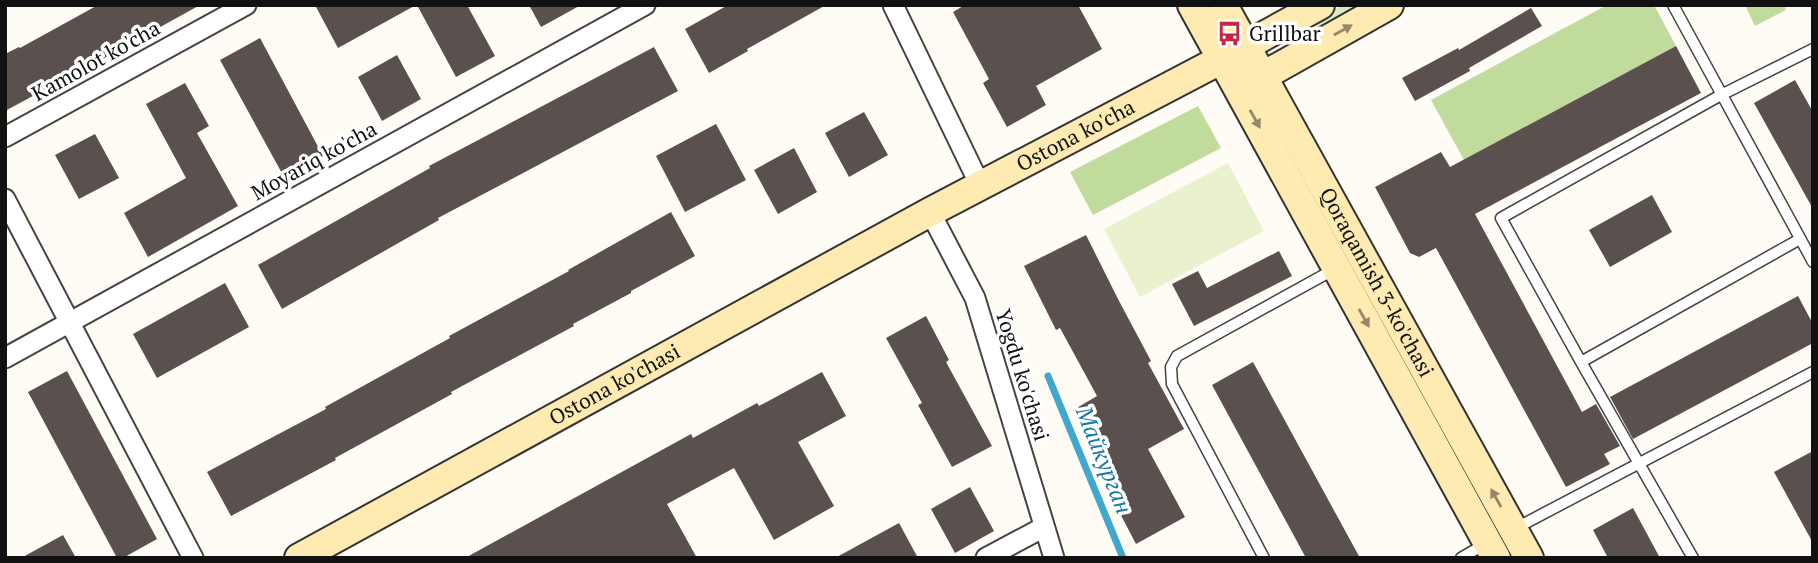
<svg xmlns="http://www.w3.org/2000/svg" width="1818" height="563" font-family="'PT Serif',serif">
<style>
.green{fill:#daeabd}
.forest{fill:#c1db9d}
.pitch{fill:#eaf1cf}
.lines{fill:none;stroke-linecap:round;stroke-linejoin:round}
.stream{stroke:#41a7cd;stroke-width:7}
.building{fill:#5a504d}
.lane-casing{stroke:#444;stroke-width:13}
.street-casing{stroke:#444;stroke-width:23}
.secondary-casing{stroke:#333;stroke-width:32}
.lane{stroke:#fff;stroke-width:10}
.street{stroke:#fff;stroke-width:19}
.secondary{stroke:#feebb1;stroke-width:28}
.oneway{fill:#938969}
.labels{text-anchor:middle;stroke-width:7;stroke-linejoin:round;paint-order:stroke}
.poi-label{font-size:21px;fill:#111;stroke:#fff;text-anchor:start}
.street-label{font-size:21px;fill:#111;stroke:#fff}
.water-label{font-size:23px;font-style:italic;fill:#1979a4;stroke:#fff}
</style>
<rect width="100%" height="100%" fill="#fffcf5"/>
<path class="green" d="M1343,5H1364L1293,45L1288,35Z"/>
<path class="forest" d="M1607,5H1654L1676,46L1464,160L1431,100Z
M1745,5H1784L1786,10L1755,26Z
M1198,106L1221,148L1093,215L1070,172Z"/>
<path class="pitch" d="M1228,163L1264,231L1140,297L1104,229Z"/>
<g class="lines">
<path class="stream" d="M1048,376L1123,558"/>
</g>
<path class="building" d="M98,5H200L70,77V76L5,111V54L19,47L20,48Z
M315,5H416L338,48Z
M417,5H467L495,56L456,77Z
M529,5H581L541,27Z
M728,5H826L747,49L748,51L709,73L685,29Z
M965,5H1078L1102,49L1036,86L1046,105L1007,127L983,83L989,79L953,12Z
M1531,8L1542,26L1469,68L1470,71L1415,101L1402,78L1458,48L1459,50Z
M260,38L323,156L284,177L220,60Z
M1676,46L1701,93L1475,214L1582,412L1596,404L1620,446L1604,454L1610,464L1566,487L1436,248L1419,257L1410,253L1375,187L1441,152L1450,167Z
M654,47L678,91L438,218L439,220L282,309L258,265L430,168L429,166Z
M397,55L421,99L382,121L358,77Z
M1795,80L1813,112V209L1754,103Z
M185,83L209,126L197,133L238,206L148,257L124,213L186,178L146,104Z
M864,112L888,155L849,177L825,133Z
M716,124L746,180L685,212L656,156Z
M95,134L119,178L79,199L55,155Z
M794,148L817,192L778,214L754,170Z
M1652,195L1672,232L1610,267L1589,230Z
M671,212L695,256L631,291V293L573,324L574,326L451,392L452,394L335,458L336,460L231,516L207,472L326,409L325,407L450,338L449,336L569,271L568,270Z
M1086,235L1118,299L1151,361L1148,363L1184,429L1148,449L1185,517L1136,544L1103,481L1112,476L1075,409L1097,396L1060,328L1056,330L1024,266Z
M1279,251L1292,276L1194,326L1172,284L1198,271L1207,288Z
M225,283L249,327L157,378L133,334Z
M1798,296L1813,324V343L1633,439L1610,397Z
M926,316L949,360L946,362L992,446L952,467L918,405L922,403L886,338Z
M1253,362L1360,558H1306L1212,385Z
M67,371L157,539L123,558H117L28,392Z
M822,372L846,416L798,442L834,506L774,540L734,468L667,504L697,558H465L691,434L693,438L757,403L759,406Z
M1813,451V543L1774,472Z
M970,487L994,531L955,553L931,509Z
M1633,508L1660,558H1608L1593,530Z
M899,523L918,558H835Z
M63,535L76,558H21Z"/>
<g class="lines">
<defs>
<path id="lane" d="M1673,5L1813,262
M1581,362L1800,239
M1516,528L1813,372
M1264,558L1172,384L1171,367L1177,356L1333,270
M1461,558L1487,543
M1693,558L1581,362L1501,218L1721,95L1813,49"/>
<path id="street" d="M893,5L980,185
M5,137L246,5
M5,199L193,558
M930,212L975,298L1054,558
M5,358L645,5
M986,558L1044,527"/>
<g id="secondary">
<path d="M1192,5L1496,558"/>
<path id="s1" d="M1223,5L1529,558"/>
<path d="M1263,76L1389,5"/>
<path id="s2" d="M299,558L930,212L1222,59L1320,5"/>
</g>
</defs>
<use href="#lane" class="lane-casing"/>
<use href="#street" class="street-casing"/>
<use href="#secondary" class="secondary-casing"/>
<use href="#lane" class="lane"/>
<use href="#street" class="street"/>
<use href="#secondary" class="secondary"/>
</g>
<defs><path id="oneway-solid" d="M-6-.8H1V-3.2L6.5 0L1 3.2V.8H-6Z" transform="scale(1.75)"/></defs>
<g class="oneway">
<use href="#oneway-solid" transform="translate(1343 30) rotate(-29)"/>
<use href="#oneway-solid" transform="translate(1255 119) rotate(61)"/>
<use href="#oneway-solid" transform="translate(1364 318) rotate(61)"/>
<use href="#oneway-solid" transform="translate(1496 498) rotate(-119)"/>
</g>
<defs>
<symbol id="bus-bare" viewBox="-9 -9 18 18"><path d="M-5-6H5V4H4V6H2V4H-2V6H-4V4H-5ZM-3.5-4V0h7V-4ZM-3.5 1.2v1.5H-2V1.2ZM2 1.2v1.5H3.5V1.2Z" fill="#c22843" stroke="#fff" stroke-width="2.5" paint-order="stroke"/></symbol>
</defs>
<g fill-rule="evenodd">
<use href="#bus-bare" x="1212" y="16" width="35" height="35"/>
</g>
<g class="labels">
<g class="poi-label">
<text x="1249" y="41">Grillbar</text>
</g>
<g class="street-label">
<text transform="translate(96 61) rotate(-29)" y="7">Kamolot ko'cha</text>
<text dy="7" stroke="none"><textPath href="#s2" startOffset="884">Ostona ko'cha</textPath></text>
<text transform="translate(314 161) rotate(-29)" y="7">Moyariq ko'cha</text>
<text dy="7" stroke="none"><textPath href="#s1" startOffset="317">Qoraqamish 3-ko'chasi</textPath></text>
<text transform="translate(1022 375) rotate(73)" y="7">Yogdu ko'chasi</text>
<text dy="7" stroke="none"><textPath href="#s2" startOffset="360">Ostona ko'chasi</textPath></text>
</g>
<g class="water-label">
<text transform="translate(1104 460) rotate(68)" y="8">Майкурган</text>
</g>
</g>
<rect width="1818" height="563" fill="none" stroke="#111111" stroke-width="14"/>
</svg>
